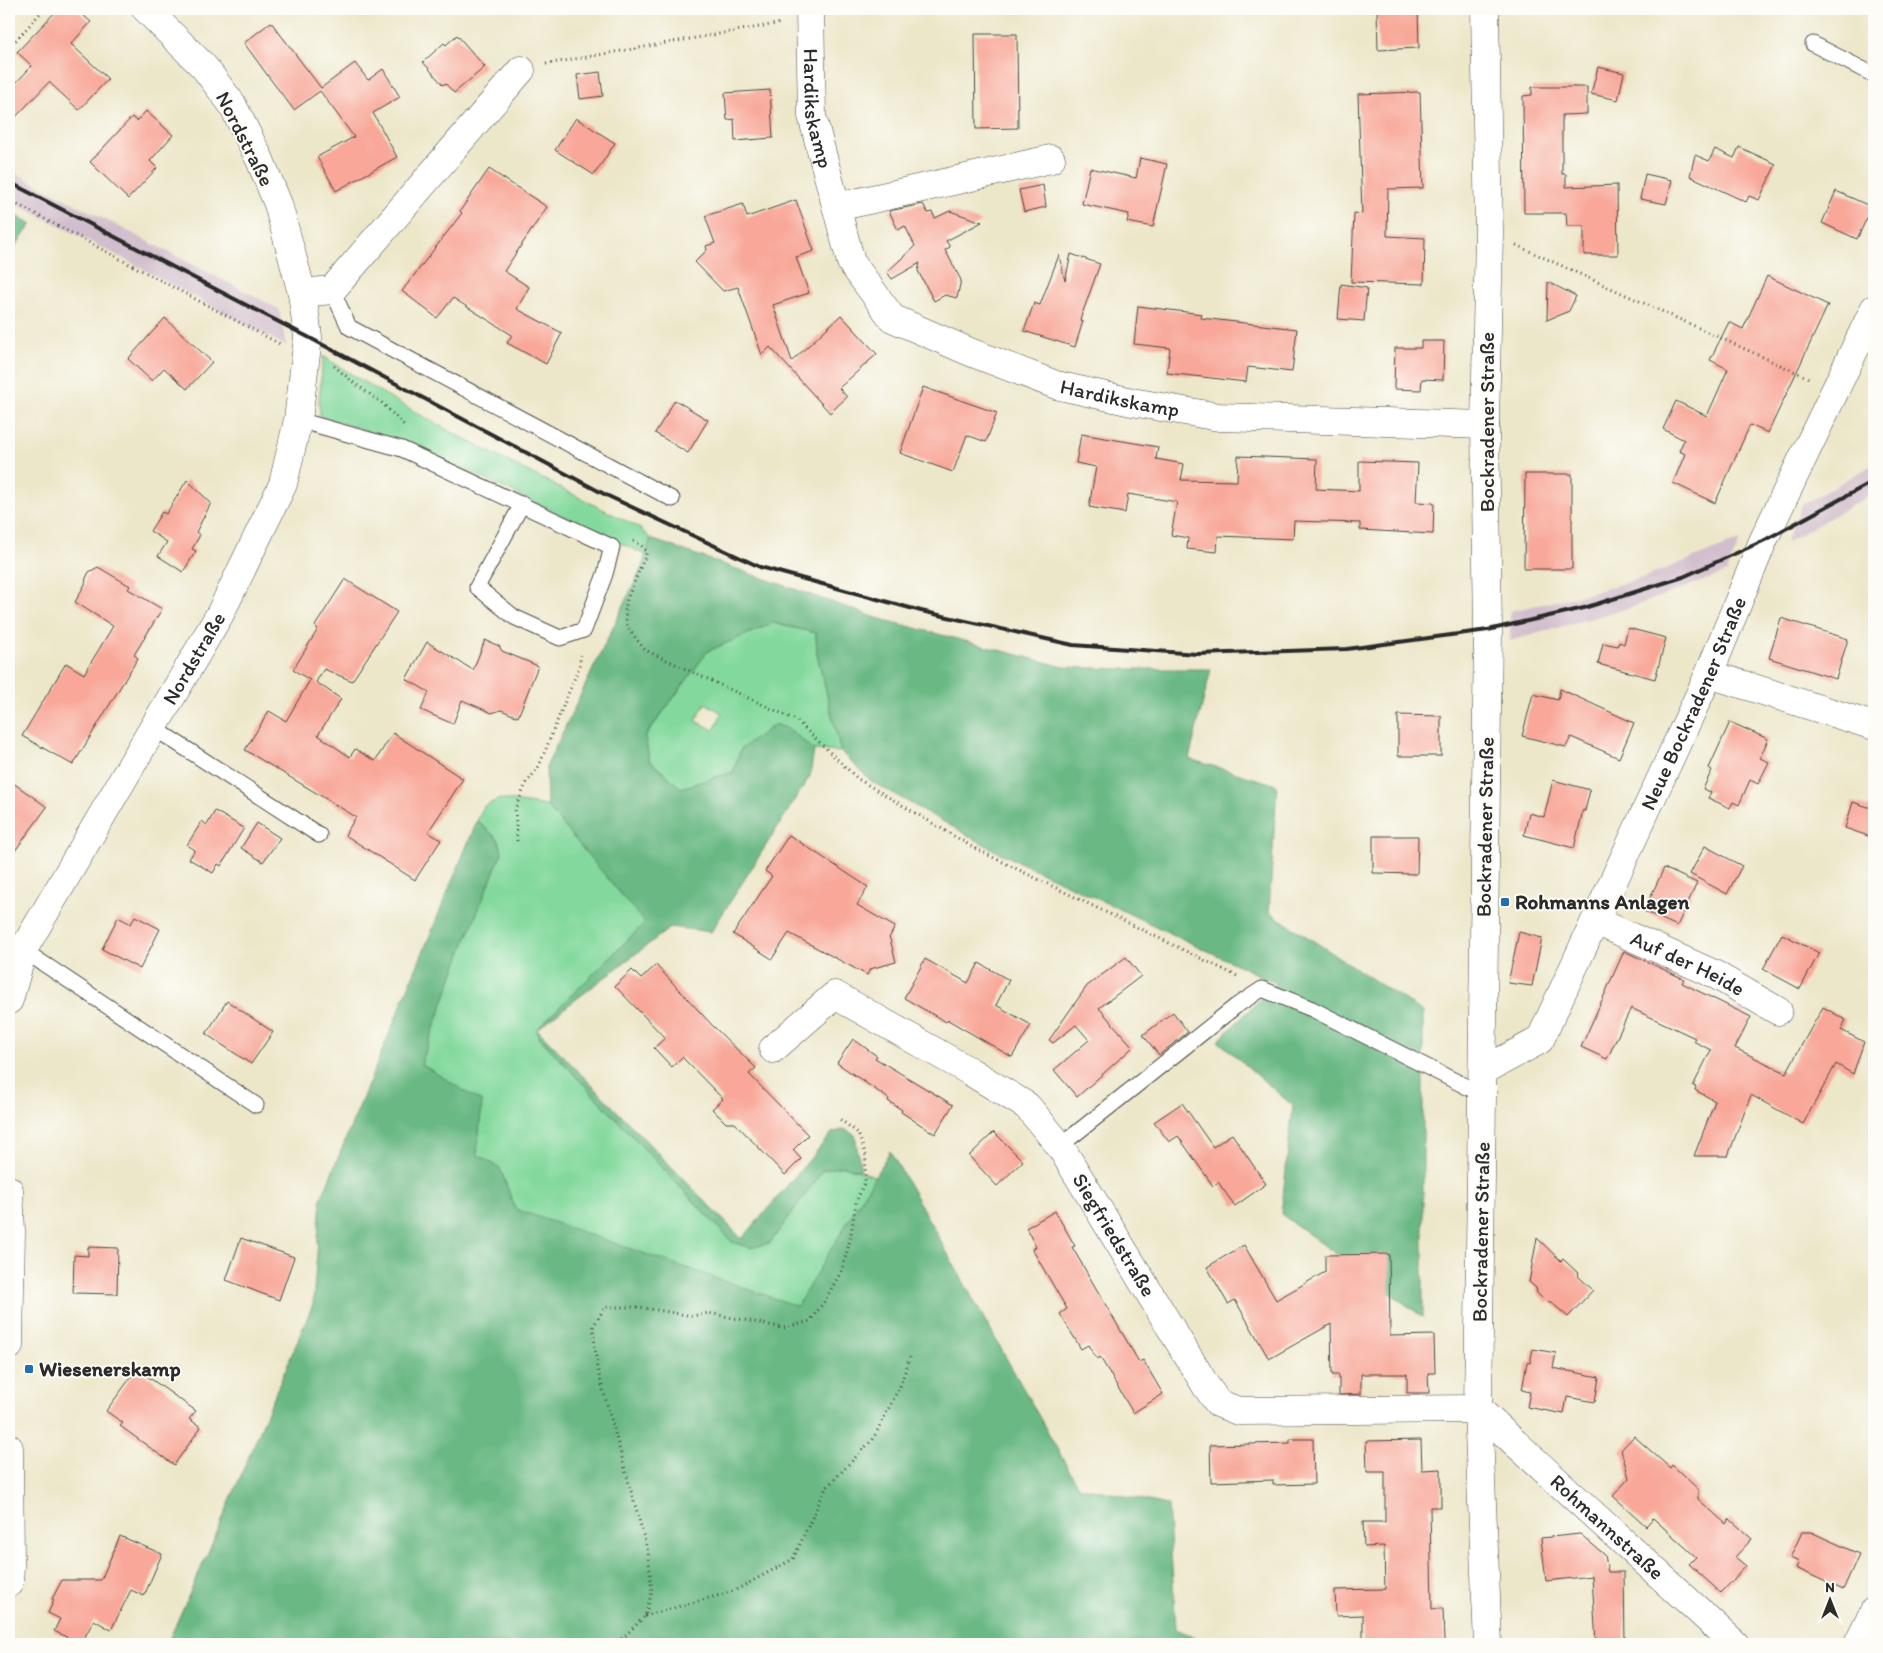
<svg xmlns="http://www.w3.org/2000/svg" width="1883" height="1653" font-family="Itim,sans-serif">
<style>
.industrial{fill:#d1bdcc}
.green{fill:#83d99d;stroke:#578264;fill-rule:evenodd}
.forest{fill:#6ab984;stroke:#4a7258}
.building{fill:#f8a798}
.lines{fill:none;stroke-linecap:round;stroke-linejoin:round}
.service-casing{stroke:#484743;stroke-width:17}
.minor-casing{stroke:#484743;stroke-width:29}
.tertiary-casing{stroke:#484743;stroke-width:29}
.path{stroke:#484743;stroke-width:3;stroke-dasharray:1 4;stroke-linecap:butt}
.service{stroke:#fff;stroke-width:15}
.minor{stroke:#fff;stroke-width:28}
.tertiary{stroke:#fff;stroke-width:28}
.rail{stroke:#2b2b2b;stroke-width:4}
.poi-dot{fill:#1f6fb2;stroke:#fdfcf7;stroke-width:2}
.labels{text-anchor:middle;stroke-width:4;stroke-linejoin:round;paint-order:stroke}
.street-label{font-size:21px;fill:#2b2b2b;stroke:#fdfcf7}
.poi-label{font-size:21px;font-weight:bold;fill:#2b2b2b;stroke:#fdfcf7;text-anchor:start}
</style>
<rect width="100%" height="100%" fill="#fdfcf7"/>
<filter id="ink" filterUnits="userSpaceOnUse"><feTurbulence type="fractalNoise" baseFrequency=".02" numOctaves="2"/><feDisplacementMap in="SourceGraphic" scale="10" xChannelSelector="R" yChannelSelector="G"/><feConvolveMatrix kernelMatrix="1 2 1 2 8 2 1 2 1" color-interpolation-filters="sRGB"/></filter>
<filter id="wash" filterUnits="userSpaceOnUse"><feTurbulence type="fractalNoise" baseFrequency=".0096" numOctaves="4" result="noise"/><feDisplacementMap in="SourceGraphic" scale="20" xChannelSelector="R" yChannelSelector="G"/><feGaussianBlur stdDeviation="1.12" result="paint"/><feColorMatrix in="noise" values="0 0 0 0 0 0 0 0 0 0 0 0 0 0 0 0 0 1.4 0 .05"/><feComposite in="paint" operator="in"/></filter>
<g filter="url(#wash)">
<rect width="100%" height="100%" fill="#ede7ca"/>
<path class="industrial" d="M9,170L279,309L286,346L126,260L9,200Z
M1874,464V493L1785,543L1802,505Z
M1740,540L1727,572L1635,606L1510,641V611L1583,595L1642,578Z"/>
<path class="green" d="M323,356C423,422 532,473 638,527L651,539L646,555L417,447L320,416L319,402Z
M773,623L816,633L817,654L841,752L814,750L789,729L741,749L733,772L681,788L649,760L645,737L708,651ZM705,703L722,713L714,730L696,721Z
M500,799L547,806L648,911L645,923L537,1029L538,1036L732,1242L770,1243L823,1170L843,1166L875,1176L827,1316L814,1340L515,1209L500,1168L477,1155L482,1102L421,1064L464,945L502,852L498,839L477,821L484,806Z"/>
<path class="forest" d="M9,212L32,224L9,254Z
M651,539L877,618L1064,667L1121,669H1211L1189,759L1277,785L1269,912L1423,1012V1317L1281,1214L1293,1106L1218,1041L1276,983L996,851L872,782L841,752L817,654L816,633L773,623L708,651L645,736L649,760L681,788L733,772L741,749L775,724L789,729L814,750L810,776L711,932L671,927L537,1029L742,1239L832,1133L844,1129L855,1135L861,1171L843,1166L823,1170L770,1243L750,1248L732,1242L538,1036L537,1029L645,923L547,806L546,767L641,569Z
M477,821L498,839L502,852L464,945L421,1064L482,1102L477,1154L500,1168L515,1209L797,1306L890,1151L1078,1486L1168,1505L1176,1629L1212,1644H167L215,1537L313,1304L321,1199Z"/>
<g id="blocks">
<path class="building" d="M58,9H76L91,22L71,44L108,79L79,110L49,82L9,124V90L32,66L17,52Z
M1377,9H1418L1419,48L1378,50Z
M271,22L321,88L355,63L368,80L383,69L400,97L373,113L397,157L336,191L317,157L354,137L320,91L294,110L268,76L244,43Z
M975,34H1017L1018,128L976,129Z
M457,35L485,67L454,93L445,83L443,85L423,62L444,43L446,45Z
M1598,67L1624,73L1618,100L1591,94Z
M600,72L603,96L580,99L577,75Z
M1532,87H1587V114L1562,115V174H1566V187L1617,185L1618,255H1584V226H1567L1566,213H1524L1523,96L1532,95Z
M770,90L773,138L735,141L734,119L727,120L725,93Z
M1420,92L1423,188L1388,189L1387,236L1425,238L1424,284L1351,282L1354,213L1362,214L1358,94Z
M146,111L173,135L150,161L157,168L128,199L90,162L132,117L137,121Z
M576,118L615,143L594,175L555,150Z
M1739,147L1776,164L1759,200L1749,196L1746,202L1690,176L1695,155L1709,161L1715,149L1734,158Z
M1140,158L1167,164L1153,227L1127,222L1129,214L1082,204L1090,168L1136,178Z
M489,169L547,207L504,271L529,287L517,309L562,333L546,364L507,343L512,335L453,298L437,318L402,291L462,213L460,211Z
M1645,174L1672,180L1666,204L1640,199Z
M1043,185L1046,207L1024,212L1019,190Z
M1836,191L1872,207L1857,239L1822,223Z
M796,200L814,251L796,257L809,293L773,305L792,361L841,315L877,354L839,388L847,397L830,413L770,347L762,355L738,287L723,291L695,262L707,250L706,246L715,243L705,216L743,204L747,217Z
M923,204L928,213L932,212L935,218L950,211L982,222L946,241L950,247L945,250L961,280L957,298L945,295L934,301L918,271L920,263L892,279L887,272L915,246L905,226L898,230L889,211Z
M1071,254L1100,264L1080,320L1083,321L1075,347L1024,331L1034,303L1040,305L1059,255L1065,281Z
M1767,276L1828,305L1768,433L1750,425L1715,503L1673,483L1685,454L1679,451L1684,440L1663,429L1676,401L1707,416L1728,369L1710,360L1729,322L1743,329Z
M1548,282L1576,296L1569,311L1547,320Z
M1341,284L1367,288L1364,321L1338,319Z
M1138,306L1202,314L1201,318L1297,329L1292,372L1248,367L1246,382L1167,373L1170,348L1134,344Z
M165,318L212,362L187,389L164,368L152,381L128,359Z
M1421,341H1444L1443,380L1422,379L1421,390L1394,389L1395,348H1421Z
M923,387L997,413L986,442L967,435L953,472L900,453Z
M675,400L708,420L688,453L655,433Z
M1081,434L1158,447L1156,459L1184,464L1181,480L1237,481L1238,456L1317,459L1316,489L1359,491V461L1418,463L1416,502L1434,503L1433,534L1360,530V523L1294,521L1293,539L1218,536L1217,552L1187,549L1188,538L1171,535L1177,502L1128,494L1125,513L1089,507L1096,467L1076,463Z
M1525,474H1572V569H1524Z
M187,480L211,503L196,532L200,535L192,549L196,551L183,572L158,556L167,542L150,531L162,512L166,514Z
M98,567L130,586L128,589L162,609L134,655L138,658L73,765L22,736L66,663L84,674L113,626L75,602L85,584L86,578L89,572Z
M345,579L397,612L352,681L324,669L316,682L341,699L318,735L350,757L355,749L375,761L393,733L463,779L428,832L441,840L415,880L345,835L356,817L245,750L269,711L286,721L310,680L293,670L318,629L315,626Z
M1781,618L1848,639L1836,679L1769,658Z
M1628,628L1666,638L1655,679L1598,664L1603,643L1618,646L1619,642L1624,644Z
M485,640L499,646L502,651L538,666L518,717L501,710L492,713L462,700L453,724L421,710L429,692L406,679L427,642L473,670Z
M1560,689L1634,723L1619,758L1571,737L1566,747L1522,736L1533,694L1558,700Z
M1398,715L1441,716V756H1398Z
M1730,722L1768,739L1760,758L1769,762L1758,784L1750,780L1739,805L1733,802L1730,808L1708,798L1711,792L1703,789L1712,770L1709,768Z
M9,780L47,807L9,859Z
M1553,780L1590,790L1585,811L1583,810L1574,848L1524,835L1529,813L1544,817Z
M1853,802L1874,809V838L1845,828Z
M215,811L244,828L221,866L218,864L213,873L189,859L195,850L187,845L202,821L207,825Z
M257,823L280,838L263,862L241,848Z
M789,835L868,887L857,905L895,927L889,938L890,939L896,962L870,969L867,975L789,933L772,959L733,934L772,876L765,871Z
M1373,836H1418L1417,874L1373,873Z
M1705,846L1742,866L1727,894L1690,874Z
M1664,868L1697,883L1677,926L1644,911Z
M135,916L160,929L140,969L102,949L118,917L131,924Z
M1519,932L1542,938L1532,986L1508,983Z
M1782,934L1819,953L1800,989L1763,969Z
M1624,951L1684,979L1682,983L1751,1017L1735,1048L1786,1073L1823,1007L1846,1020L1841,1030L1864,1042L1853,1074L1836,1064L1803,1124L1751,1095L1728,1156H1694L1715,1101L1695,1090L1696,1087L1693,1086L1711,1050L1693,1041L1695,1038L1631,1008L1607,1059L1581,1047Z
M1126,957L1141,976L1099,1008L1133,1047L1077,1097L1054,1070L1089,1040L1076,1025L1053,1043L1049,1040L1087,986Z
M925,959L968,983L979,963L1009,980L996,1005L1031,1025L1012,1057L948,1020L946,1022L904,998Z
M656,965L713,1026L756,1068L749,1074L808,1135L793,1150L801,1159L785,1175L735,1123H726L712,1109L723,1099L682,1057L672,1067L654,1048L665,1038L615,986L632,970L641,979Z
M227,1001L273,1032L251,1064L206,1034Z
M1173,1012L1188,1032L1159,1055L1143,1035Z
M853,1039L877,1056L875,1058L953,1105L935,1134L901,1112L902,1110L888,1101L889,1099L837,1063Z
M1182,1103L1213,1147L1232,1134L1266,1184L1235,1206L1218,1182L1213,1186L1178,1136L1169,1142L1154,1122Z
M994,1132L1023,1161L997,1186L969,1156Z
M1055,1211L1075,1246L1072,1247L1139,1362L1143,1360L1163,1394L1133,1413L1100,1357L1097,1359L1088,1345L1081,1349L1060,1314L1067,1309L1032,1249L1036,1247L1026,1228Z
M241,1238L294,1257L279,1300L226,1280Z
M1537,1238L1561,1261L1563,1259L1579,1274L1578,1276L1593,1290L1568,1317L1551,1302H1546L1537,1293L1536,1288L1529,1282Z
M1244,1245L1276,1300L1325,1272V1255L1389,1254L1390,1336L1434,1335L1435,1373H1428L1429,1393H1407V1374H1361V1394L1339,1395V1375H1332L1331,1324L1269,1359L1235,1300L1228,1304L1207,1267Z
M88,1247L118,1248L117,1294L73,1293L74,1255L88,1256Z
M1533,1349L1556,1353L1553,1368L1599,1377L1595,1402L1567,1397L1564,1414L1527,1407L1530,1392L1522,1390L1527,1362L1530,1363Z
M137,1369L196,1411L189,1419L201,1427L174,1465L120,1426L123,1423L106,1411Z
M1634,1436L1670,1468L1672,1465L1698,1489V1499L1726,1524L1730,1519L1752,1539L1735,1557L1746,1566L1721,1593L1689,1564L1696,1557L1653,1518L1646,1526L1613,1496L1629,1478L1621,1450Z
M1290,1439H1313L1314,1484L1273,1485V1480L1211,1482L1210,1445L1290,1443Z
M1421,1440L1422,1470L1441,1469V1507H1430L1432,1609L1443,1608L1444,1642L1363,1644V1615L1336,1616L1335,1590L1385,1589L1384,1546L1364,1547L1363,1522H1385V1472H1367L1366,1441Z
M1802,1532H1811L1859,1554L1843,1590L1796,1568L1799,1562L1790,1558Z
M1580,1534L1605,1555L1608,1572H1624L1625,1644H1596L1592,1576L1546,1581L1541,1538Z
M120,1536L162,1554L144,1596L131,1590L111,1630L94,1620L81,1644L54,1631L60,1619L48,1613L54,1600L52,1599L62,1580H101Z"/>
</g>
</g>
<g filter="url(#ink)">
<use href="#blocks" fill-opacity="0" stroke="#484743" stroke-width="1"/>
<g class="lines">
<defs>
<path id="service" d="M1813,44L1874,75
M332,290L349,327L672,499
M298,420L402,449L612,547L605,574L584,630L560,638L514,617L477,587L522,504
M154,728L319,835
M23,950L256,1105
M1060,1146L1236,1006L1262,989L1312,1009L1483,1095"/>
<g id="minor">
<path id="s1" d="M810,9L812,116L851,262L892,318L970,352L1056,385L1132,402L1219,417L1485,425"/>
<path d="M837,207L1051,159"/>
<path d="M302,293L332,290L521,70"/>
<path d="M1709,674L1874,726"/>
<path id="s2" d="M1596,921L1714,974L1778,1011"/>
<path id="s3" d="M9,1000L23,950L220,614L283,484L298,420L308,337L302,293L278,204L260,160L232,104L204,67L146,9"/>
<path id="s4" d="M773,1049L835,995L971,1072L1027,1106L1060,1146L1206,1386L1218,1403L1238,1411L1478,1409L1735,1644"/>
<path id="s5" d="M1483,1071L1540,1040L1709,674L1763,541L1874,309"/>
<path d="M9,1190L11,1231L9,1346"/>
<path d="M9,1448L10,1567L9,1583"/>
<path d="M1858,1644L1874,1611"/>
</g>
<path id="tertiary" d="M1485,9L1489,233L1485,425L1488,630L1478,1409L1488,1644"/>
</defs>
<use href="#service" class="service-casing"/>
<use href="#minor" class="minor-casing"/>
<use href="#tertiary" class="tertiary-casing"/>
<path class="path" d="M9,48L44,9
M546,64L782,23
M9,200L280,344
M1516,245L1811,379
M334,366L354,383L381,402L405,426
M633,541L640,544L647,552L627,599L625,611L627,627L645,650L796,720L858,779L976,849L1239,977
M517,841L515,809L526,784L539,766L579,667L581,655
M645,1616L734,1591L793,1559L826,1488L873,1439L900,1386L911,1354
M613,1644L625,1636L645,1616L652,1592L648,1552L597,1368L593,1327L605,1307H639L692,1316L709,1313L784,1328L810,1321L824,1302L842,1270L850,1240L856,1202L865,1181L866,1156L858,1133L838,1118"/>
<use href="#service" class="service"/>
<use href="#minor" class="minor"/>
<use href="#tertiary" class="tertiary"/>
<path class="rail" d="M9,182L308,337L606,495L760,567L921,611L1073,645L1197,654L1347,649L1488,630L1584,608L1683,577L1763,541L1874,481"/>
</g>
</g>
<g class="poi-dot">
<rect x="1500" y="897" width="10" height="10" rx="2.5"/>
<rect x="24" y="1364" width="10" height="10" rx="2.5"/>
</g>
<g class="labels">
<g class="street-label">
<text dy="7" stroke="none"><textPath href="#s1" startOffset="100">Hardikskamp</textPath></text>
<text transform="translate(245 139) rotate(63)" y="7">Nordstraße</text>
<text dy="7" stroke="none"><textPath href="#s1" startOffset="570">Hardikskamp</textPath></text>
<text transform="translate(1487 422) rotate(-90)" y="7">Bockradener Straße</text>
<text dy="7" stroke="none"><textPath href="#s3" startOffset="390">Nordstraße</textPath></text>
<text dy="7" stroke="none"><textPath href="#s5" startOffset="435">Neue Bockradener Straße</textPath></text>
<text transform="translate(1485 827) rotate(-89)" y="7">Bockradener Straße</text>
<text dy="7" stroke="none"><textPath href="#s2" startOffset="101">Auf der Heide</textPath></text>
<text transform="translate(1481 1232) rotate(-89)" y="7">Bockradener Straße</text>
<text dy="7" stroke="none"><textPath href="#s4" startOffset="460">Siegfriedstraße</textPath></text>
<text dy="7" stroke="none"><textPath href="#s4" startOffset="1094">Rohmannstraße</textPath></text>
</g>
<g class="poi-label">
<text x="1515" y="909">Rohmanns Anlagen</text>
<text x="39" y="1376">Wiesenerskamp</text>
</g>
</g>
<rect width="1883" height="1653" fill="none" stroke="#fdfcf7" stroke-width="30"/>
<g transform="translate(1830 1600)" stroke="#fdfcf7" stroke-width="4" paint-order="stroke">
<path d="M0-4L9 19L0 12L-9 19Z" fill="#2b2b2b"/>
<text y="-8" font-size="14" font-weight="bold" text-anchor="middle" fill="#2b2b2b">N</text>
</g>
</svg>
